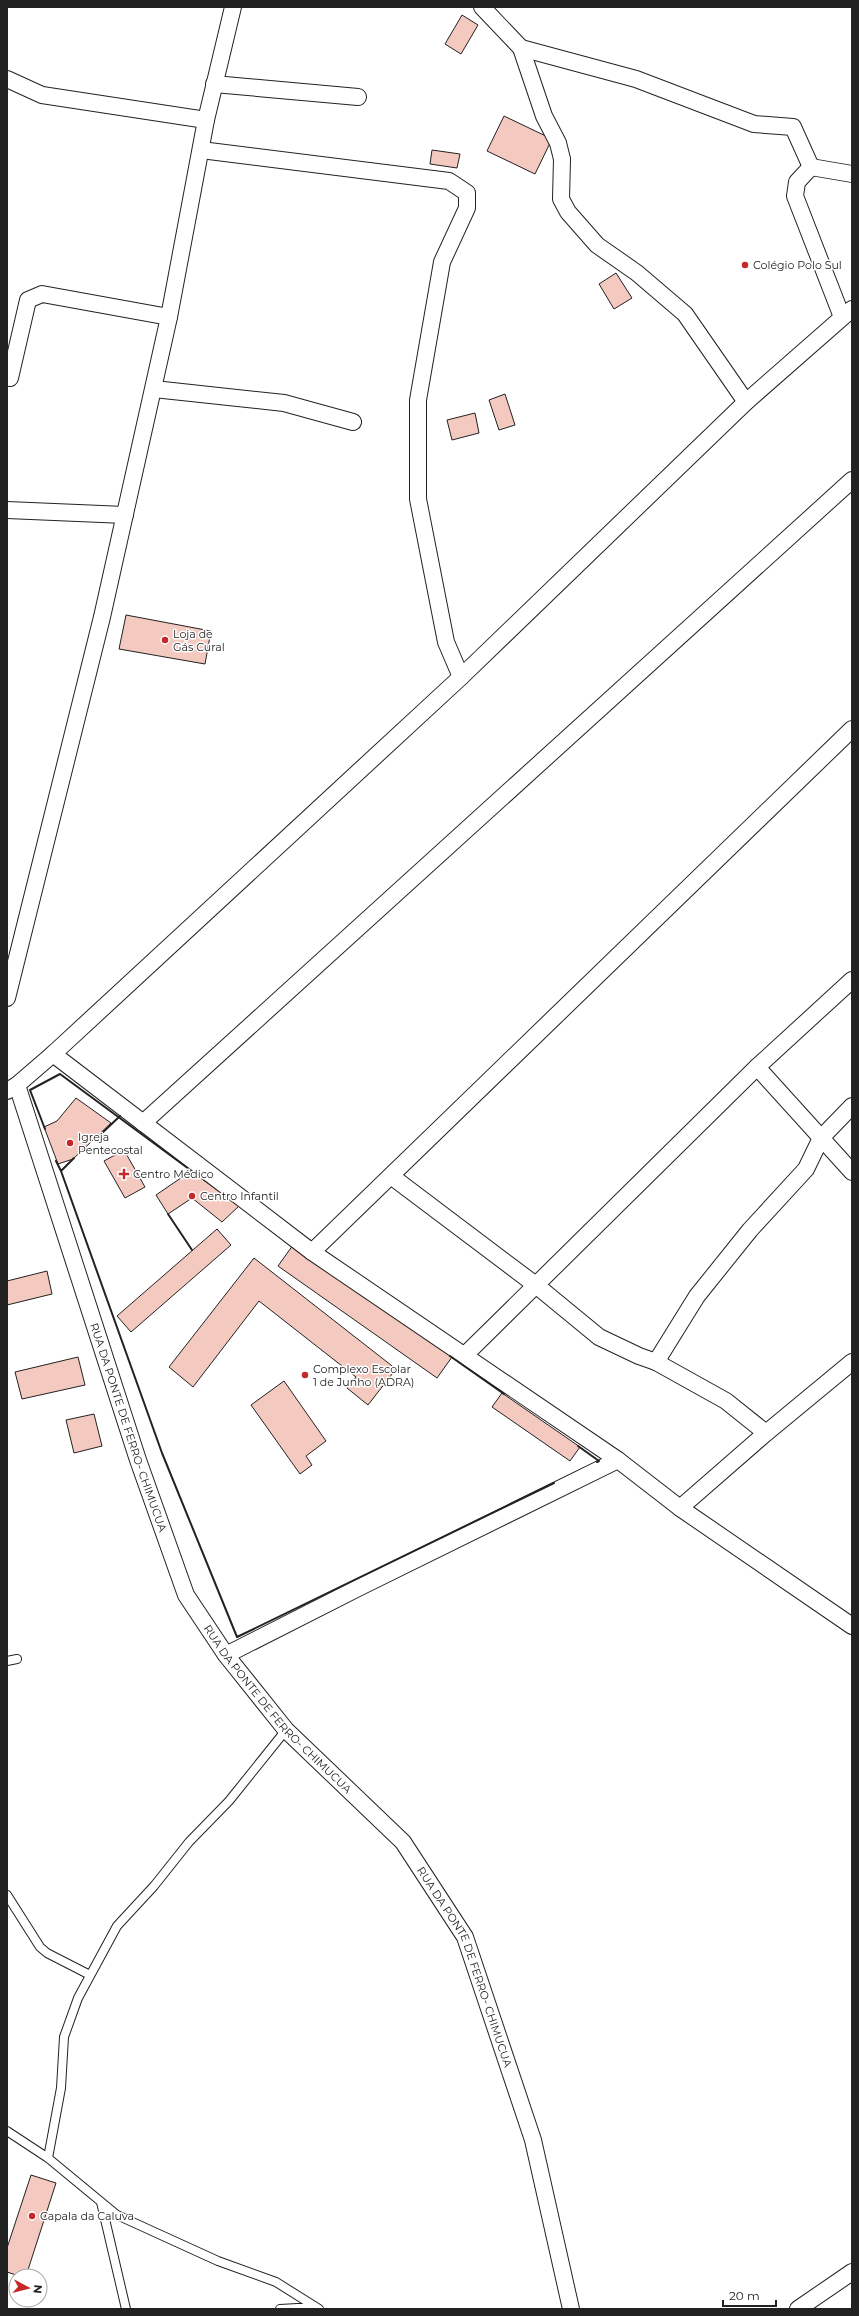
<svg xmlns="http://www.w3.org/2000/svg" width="859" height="2316" font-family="Montserrat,sans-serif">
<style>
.building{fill:#f3c9c0;stroke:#222}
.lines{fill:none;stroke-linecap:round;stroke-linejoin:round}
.service-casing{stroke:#222;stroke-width:10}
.minor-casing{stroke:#222;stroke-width:18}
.service{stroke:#fff;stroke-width:8}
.minor{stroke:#fff;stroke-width:16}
.wall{stroke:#222;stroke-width:2}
.poi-dot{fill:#c62828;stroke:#fff;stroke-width:1.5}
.labels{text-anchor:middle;stroke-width:3;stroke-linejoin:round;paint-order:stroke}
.poi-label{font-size:11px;fill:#222;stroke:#fff;text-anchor:start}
.street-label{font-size:11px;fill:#222;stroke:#fff}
</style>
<rect width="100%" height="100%" fill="#fff"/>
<path class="building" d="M462,15L478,25L461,54L445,44Z
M504,116L552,139L535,174L487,151Z
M432,150L460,154L457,168L430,164Z
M616,273L632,298L614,309L599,284Z
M505,394L515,425L499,430L489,400Z
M475,413L479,433L452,440L447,420Z
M126,615L211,631L205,664L119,649Z
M76,1098L111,1123L73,1159L58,1164L44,1127L57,1121Z
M124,1150L145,1187L125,1198L104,1161Z
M191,1171L239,1206L222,1222L192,1198L168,1214L156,1195Z
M217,1229L231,1245L131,1332L117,1316Z
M293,1245L452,1357L437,1378L278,1266Z
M254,1258L396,1369L368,1405L347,1388L356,1377L259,1301L193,1387L169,1367Z
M47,1271L52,1294L7,1305V1281Z
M78,1357L85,1385L22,1399L15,1372Z
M284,1381L326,1441L306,1456L312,1465L300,1474L251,1405Z
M502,1393L580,1447L570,1461L492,1407Z
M94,1414L102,1446L74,1453L66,1420Z
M31,2175L56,2183L26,2276H19L7,2272V2248Z"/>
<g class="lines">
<defs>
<path id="service" d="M7,1661L17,1659
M7,1895L40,1947L47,1953L90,1975
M7,2131L48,2158L117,2215L218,2261L276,2282L319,2309
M48,2158L61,2088L64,2037L78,1998L117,1926L154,1886L189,1842L229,1801L286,1730
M101,2202L126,2309
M280,2309L315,2307"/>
<g id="minor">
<path d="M482,7L521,48L544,116L558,143L562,159L561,199L568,212L597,245L637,273L685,314L746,402"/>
<path d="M521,48L636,79L754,124L793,127L811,167"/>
<path d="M7,79L42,95L206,120"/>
<path d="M214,84L358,97"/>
<path d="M201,150L449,181L467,193V208L442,262L418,400V499L446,642L461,677"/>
<path d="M811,167L797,182L795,196L842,317"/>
<path d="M811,167L852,174"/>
<path d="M10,378L28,300L42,294L169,317"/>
<path d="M154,389L284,403L353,422"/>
<path d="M7,510L125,515"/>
<path d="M7,998L102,617L169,317L206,120L233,7"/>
<path d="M53,1054L312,1252L618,1460L680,1508L852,1626"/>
<path d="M757,1067L852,1172"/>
<path id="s1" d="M17,1085L138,1460L186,1595L226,1655L286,1730L403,1842L465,1937L533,2140L571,2309"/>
<path d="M7,1091L17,1085L53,1054L461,677L746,402L852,309"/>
<path d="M143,1123L852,480"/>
<path d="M391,1176L537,1286L599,1337L639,1356L656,1362L726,1401L766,1433"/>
<path d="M312,1252L852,729"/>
<path d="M465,1355L757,1067L852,980"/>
<path d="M656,1362L697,1296L750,1230L806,1169L821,1138L852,1106"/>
<path d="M680,1508L766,1433L852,1362"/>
<path d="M226,1655L360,1587L618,1460"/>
<path d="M798,2309L852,2272"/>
</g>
</defs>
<use href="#service" class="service-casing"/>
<use href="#minor" class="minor-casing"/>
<use href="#service" class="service"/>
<use href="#minor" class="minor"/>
<path class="wall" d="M45,1129L30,1090L60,1074L193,1172
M100,1135L120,1116
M74,1158L61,1171L162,1453L237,1637L554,1483
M56,1161L61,1171
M168,1214L192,1250
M450,1356L504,1394
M578,1446L599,1461L597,1462"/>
</g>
<g class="poi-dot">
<circle cx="745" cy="265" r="4"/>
<circle cx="165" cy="640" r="4"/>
<circle cx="70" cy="1143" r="4"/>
<path d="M122 1168h4v4h4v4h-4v4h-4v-4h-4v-4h4z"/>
<circle cx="192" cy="1196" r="4"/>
<circle cx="305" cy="1375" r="4"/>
<circle cx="32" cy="2216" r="4"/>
</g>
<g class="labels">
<g class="poi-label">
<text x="753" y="269">Colégio Polo Sul</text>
<text x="173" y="638">Loja de<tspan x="173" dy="13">Gás Cural</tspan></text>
<text x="78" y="1141">Igreja<tspan x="78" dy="13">Pentecostal</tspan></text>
<text x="133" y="1178">Centro Médico</text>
<text x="200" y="1200">Centro Infantil</text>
<text x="313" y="1373">Complexo Escolar<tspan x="313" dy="13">1 de Junho (ADRA)</tspan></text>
<text x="40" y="2220">Capala da Caluva</text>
</g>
<g class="street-label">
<text dy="4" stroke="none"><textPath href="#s1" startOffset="360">RUA DA PONTE DE FERRO- CHIMUCUA</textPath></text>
<text dy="4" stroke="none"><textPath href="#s1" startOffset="684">RUA DA PONTE DE FERRO- CHIMUCUA</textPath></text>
<text dy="4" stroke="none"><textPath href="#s1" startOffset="1008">RUA DA PONTE DE FERRO- CHIMUCUA</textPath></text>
</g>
</g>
<rect width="859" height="2316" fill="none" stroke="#222222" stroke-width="16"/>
<g transform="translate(28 2288) rotate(97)"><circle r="19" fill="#ffffff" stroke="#a7a7a7"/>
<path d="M0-3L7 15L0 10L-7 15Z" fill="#c62828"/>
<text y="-6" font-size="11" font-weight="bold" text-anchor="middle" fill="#222222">N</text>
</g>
<path d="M723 2300v6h53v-6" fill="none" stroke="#222222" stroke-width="2"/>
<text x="729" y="2300" font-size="12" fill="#222222" stroke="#ffffff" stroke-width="3" paint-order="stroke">20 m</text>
</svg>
